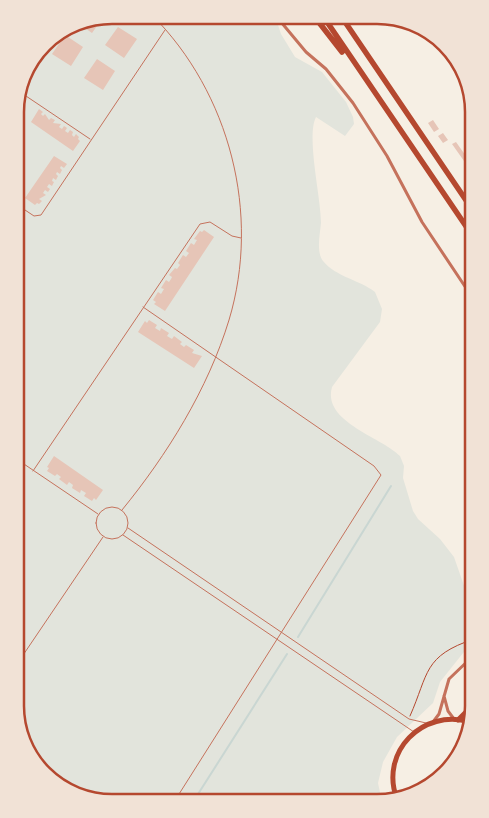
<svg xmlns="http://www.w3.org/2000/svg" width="489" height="818" font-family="'PT Sans',sans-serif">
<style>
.green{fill:#e2e4dc}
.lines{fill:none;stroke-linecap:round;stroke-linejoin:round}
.stream{stroke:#c9d6d2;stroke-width:2}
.building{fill:#e6c5b7}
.path{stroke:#b5482f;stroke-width:1}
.service{stroke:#c5725c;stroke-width:1}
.minor{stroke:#c5725c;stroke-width:3}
.primary{stroke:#b5482f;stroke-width:5}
.motorway{stroke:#b5482f;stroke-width:5.5}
.rim{fill:none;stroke:#b5482f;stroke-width:2.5}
</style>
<rect width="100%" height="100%" fill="#f6efe4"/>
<path class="green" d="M112,15L275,16L281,34L295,57L322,72L346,102L353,117L354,124L345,136L316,117C306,137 321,197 321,223C320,234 316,252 323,261C336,277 360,280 375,292L382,309L380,322L332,387C322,422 382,437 400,456L404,466L403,478L413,511L418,519L440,539L454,557L470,603L474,631L471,643L440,682L433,703L397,737L383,762L378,783L382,802H99L53,783L22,743L15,706L16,100L48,39Z"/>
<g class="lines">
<path class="stream" d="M298,637L391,486
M193,802L287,654"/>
</g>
<path class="building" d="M102,19L92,33L82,26L89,24Z
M118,27L137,39L124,58L105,45Z
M65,35L83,47L71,66L52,54Z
M97,59L115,71L103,90L84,78Z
M39,109L43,112L41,114L43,116L45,114L49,120L51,118L55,120L53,123L61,124L59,127L62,129L64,126L67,128L65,131L68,133L70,130L73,132L72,135L74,137L76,134L79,137L78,139L80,141L73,151L31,122Z
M433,120L439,129L434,132L428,123Z
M443,133L448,140L443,143L438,136Z
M456,142L468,159L464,161L452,144Z
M54,156L67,164L64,168L61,166L60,168L62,170L60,174L57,172L56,174L58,176L56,180L53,178L52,181L54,182L52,186L49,184L47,187L50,189L48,192L45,190L43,193L46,195L39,199L42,201L39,204L37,203L35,205L25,198Z
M204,230L214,237L165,311L154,304L156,302L153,300L158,292L161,294L164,289L161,288L166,280L169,282L171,279L172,277L169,275L175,268L177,269L180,265L178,263L183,255L186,257L189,253L186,251L191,243L194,245L197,240L194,239L200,231L202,232Z
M149,320L157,325L155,328L160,331L161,328L169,333L167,336L172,339L174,336L182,342L180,344L184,347L186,345L194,350L192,353L202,356L194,368L138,332L145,321L147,323Z
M54,456L103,490L96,500L94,498L92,501L84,496L86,493L81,490L80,493L72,488L73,485L69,482L67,485L59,479L61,477L57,474L55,476L47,471L49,468L47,467Z"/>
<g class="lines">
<path class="path" d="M410,716C429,673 423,656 474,639"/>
<path class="service" d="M20,92L90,139
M16,204L34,216L41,215L165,30
M143,307L374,466L381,475L174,802
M15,458L98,514
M33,471L200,224L210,222L232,236L241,238
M96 523a16 16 0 1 1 32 0a16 16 0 1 1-32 0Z
M122,510C167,455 208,389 229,320C261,214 230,93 152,15
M128,528L409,719L426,723
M123,535L414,732
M15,667L103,537"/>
<path class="minor" d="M276,16L306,52L326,69L353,103L387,156L422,222L474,300
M444,696L448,711L454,719
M433,722L439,714L449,679L474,655"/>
<path class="primary" d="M458,720L474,704
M397,799C379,752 423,708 470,722"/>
<path class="motorway" d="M314,16L342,52
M323,16L474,238
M341,16L474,212"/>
</g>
<path d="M0 0H489V818H0ZM112 24H377A88 88 0 0 1 465 112V706A88 88 0 0 1 377 794H112A88 88 0 0 1 24 706V112A88 88 0 0 1 112 24Z" fill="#f1e2d6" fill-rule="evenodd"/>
<path class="rim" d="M112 24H377A88 88 0 0 1 465 112V706A88 88 0 0 1 377 794H112A88 88 0 0 1 24 706V112A88 88 0 0 1 112 24Z"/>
</svg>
